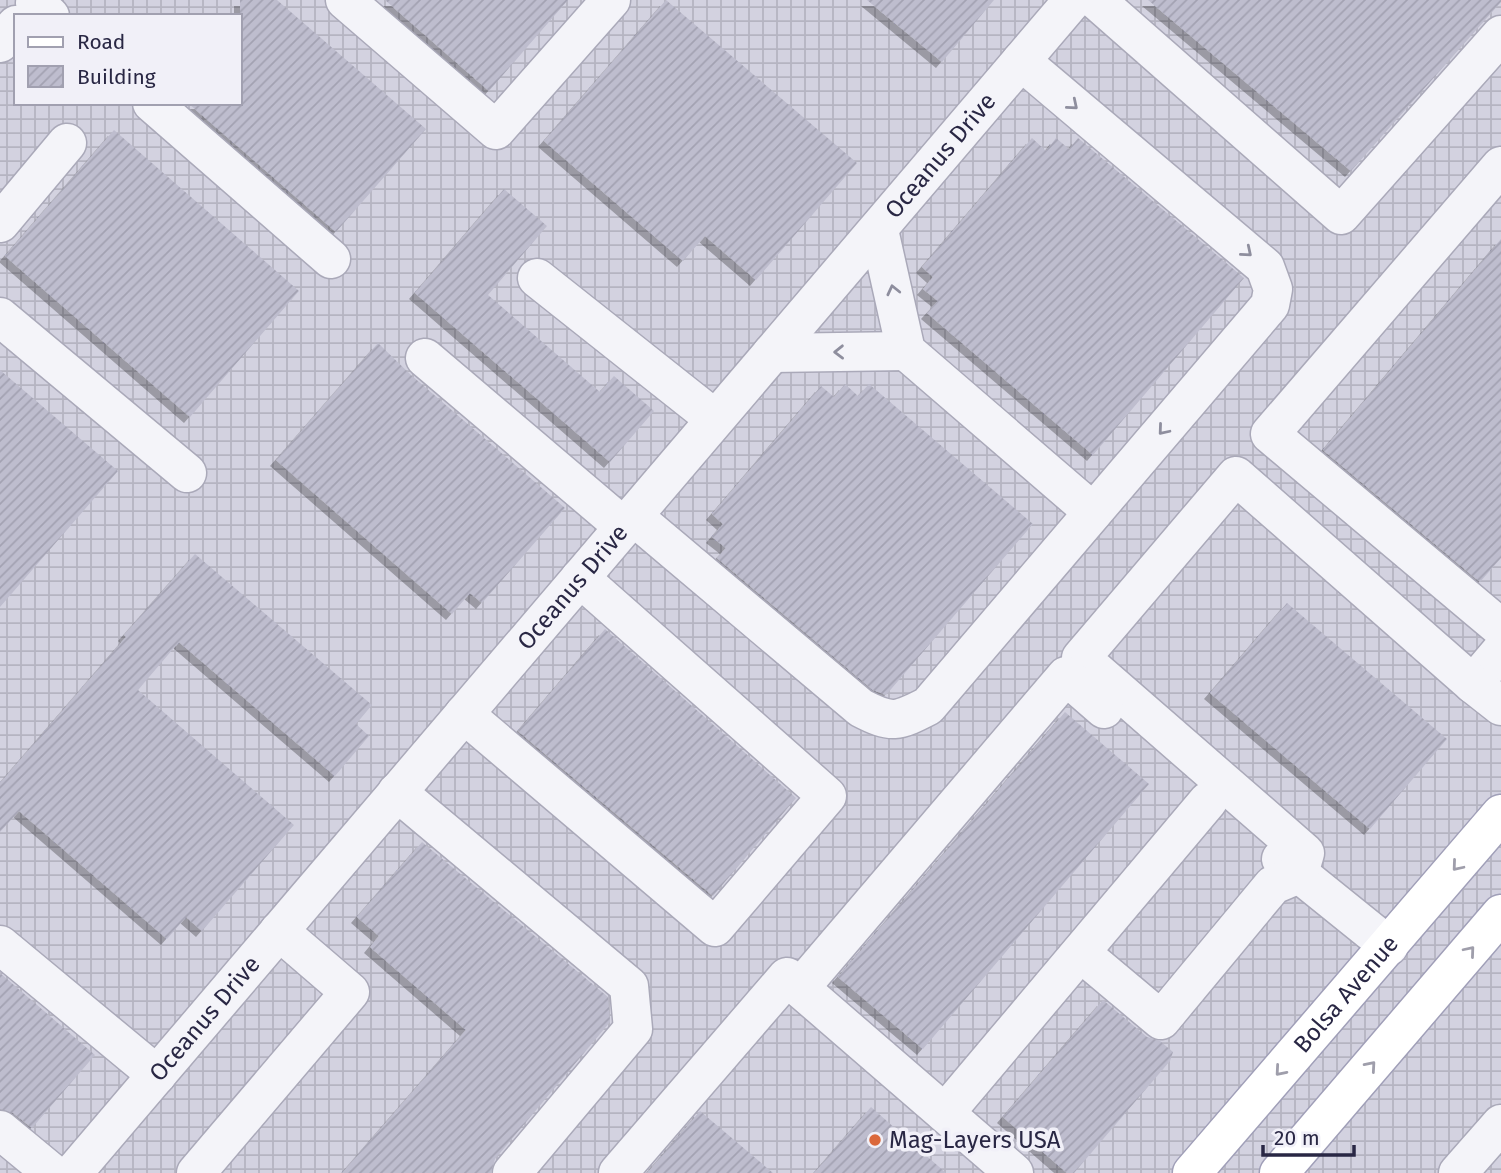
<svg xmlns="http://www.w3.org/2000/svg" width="1501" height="1173" font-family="'Fira Sans',sans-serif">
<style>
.industrial{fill:url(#industrial-grid);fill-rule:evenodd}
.building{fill:url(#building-hatch);filter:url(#shadow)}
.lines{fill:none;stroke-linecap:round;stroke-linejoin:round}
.minor-casing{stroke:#aaa9b9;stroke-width:41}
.major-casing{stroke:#a09fb8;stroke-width:41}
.minor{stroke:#f4f4f9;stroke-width:38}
.major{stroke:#fff;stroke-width:38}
.oneway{stroke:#8e8e9e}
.oneway2{stroke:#9f9eab}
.poi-dot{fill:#db683b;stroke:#f1f0f8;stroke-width:2.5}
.labels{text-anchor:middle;stroke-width:7;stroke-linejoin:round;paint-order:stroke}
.street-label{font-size:24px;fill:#292744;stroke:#f1f0f8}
.poi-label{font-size:24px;fill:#292744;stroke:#f1f0f8;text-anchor:start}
</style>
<defs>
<pattern id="industrial-grid" width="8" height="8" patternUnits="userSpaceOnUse" patternTransform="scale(1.75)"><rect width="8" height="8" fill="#d3d2e0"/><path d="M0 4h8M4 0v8" fill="none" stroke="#b5b4c1"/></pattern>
<pattern id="building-hatch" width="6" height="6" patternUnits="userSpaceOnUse" patternTransform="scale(1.75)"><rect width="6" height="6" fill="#bebdce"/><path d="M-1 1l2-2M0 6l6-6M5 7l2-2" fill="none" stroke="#a3a2b2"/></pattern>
<filter id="shadow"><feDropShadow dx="-6" dy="6" stdDeviation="0" flood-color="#0004"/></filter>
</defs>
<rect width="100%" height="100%" fill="#e1e1eb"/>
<path class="industrial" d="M0,0H1501V1173H0ZM16,16H240V103H16Z"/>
<path class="building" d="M240,0H277L426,129L336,232L188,103H240Z
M385,0H568L489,91Z
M666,0L857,163L756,280L705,236L683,261L544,141Z
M867,0H994L942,62Z
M1148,0H1501V2L1351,171Z
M114,130L299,291L190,417L5,256Z
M1032,138L1046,151L1056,138L1069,149L1078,138L1244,278L1093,455L927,313L938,301L923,289L933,277L922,267Z
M504,189L547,226L488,295L600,392L614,376L654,411L610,462L415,293Z
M1501,239V558L1480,582L1323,450Z
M378,343L411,375L565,508L482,603L470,593L452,614L276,460Z
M0,370L118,471L0,607Z
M845,384L858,396L869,384L1033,524L886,695L873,690L717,558L726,548L712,537L723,524L712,514L821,386L834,397Z
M195,554L372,705L356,724L369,736L335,776L179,642L138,690L294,825L202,931L186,917L167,939L19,811L0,832V783L126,637L124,635Z
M1287,603L1447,739L1370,829L1210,693Z
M605,629L796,798L713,896L518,731Z
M1065,712L1149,784L923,1049L838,977Z
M422,842L608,997L610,1022L495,1159L491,1173H342L466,1030L370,947L379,936L357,917Z
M0,973L95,1055L32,1128L13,1113L0,1109Z
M1103,1000L1147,1037L1160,1041L1173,1052L1170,1061L1074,1173H1067L1003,1117Z
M871,1107L946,1173H814Z
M700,1111L773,1173H647Z"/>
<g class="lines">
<defs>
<g id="minor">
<path d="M345,0L496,130L611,0"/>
<path d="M1096,0L1341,215L1501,35"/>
<path d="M35,3L50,16"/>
<path d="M0,43L16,25"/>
<path d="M152,103L331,259"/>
<path d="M1501,166L1270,434L1501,628"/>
<path d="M0,223L67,143"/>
<path d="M879,230L906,351L1093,512"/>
<path d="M537,278L715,419"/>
<path d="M0,317L187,473"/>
<path d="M772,353L906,351"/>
<path d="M425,358L624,527"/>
<path d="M633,516L861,708C892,724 897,722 928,706L1270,305L1273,289L1265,267L1021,61"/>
<path d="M1473,684L1501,651"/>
<path d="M464,714L715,927L827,796L580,578"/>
<path d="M397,792L629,986L633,1029L512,1173"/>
<path d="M1281,859L1389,946"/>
<path d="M0,945L157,1075"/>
<path d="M1081,953L1161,1020L1273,885L1299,874L1305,853L1081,658L1236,476L1473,684L1501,706"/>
<path d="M800,988L1066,676L1104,709"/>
<path d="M945,1113L1208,801"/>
<path d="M0,1130L52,1173"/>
<path id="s1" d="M73,1173L1073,0"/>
<path d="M196,1173L350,992L279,931"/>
<path d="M618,1173L787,977L1014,1173"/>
<path d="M1458,1173L1501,1124"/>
</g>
<g id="major">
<path id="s2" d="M1192,1173L1501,814"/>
<path d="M1279,1173L1501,914"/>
</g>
</defs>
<use href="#minor" class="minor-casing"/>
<use href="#major" class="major-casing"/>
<use href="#minor" class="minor"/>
<use href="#major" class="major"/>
</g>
<defs><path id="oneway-chevron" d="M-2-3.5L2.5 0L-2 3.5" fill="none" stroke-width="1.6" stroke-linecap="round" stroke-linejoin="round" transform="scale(1.75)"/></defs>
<g class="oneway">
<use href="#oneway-chevron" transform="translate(1073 105) rotate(40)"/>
<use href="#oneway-chevron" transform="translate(1247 252) rotate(40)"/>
<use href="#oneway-chevron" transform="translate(893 290) rotate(-103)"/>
<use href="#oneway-chevron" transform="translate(839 352) rotate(179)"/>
<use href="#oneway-chevron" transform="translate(1163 430) rotate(130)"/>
</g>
<g class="oneway2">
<use href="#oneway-chevron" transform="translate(1457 866) rotate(130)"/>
<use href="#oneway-chevron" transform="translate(1470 951) rotate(-50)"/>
<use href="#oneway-chevron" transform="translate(1371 1066) rotate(-49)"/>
<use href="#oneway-chevron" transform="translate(1280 1071) rotate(131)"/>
</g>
<circle class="poi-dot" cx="875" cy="1140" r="7"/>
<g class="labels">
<g class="street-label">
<text dy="8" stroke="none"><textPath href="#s1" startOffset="1337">Oceanus Drive</textPath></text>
<text dy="8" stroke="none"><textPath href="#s1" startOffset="770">Oceanus Drive</textPath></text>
<text dy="8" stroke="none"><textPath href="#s2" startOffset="236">Bolsa Avenue</textPath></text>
<text dy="8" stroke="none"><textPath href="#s1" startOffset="203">Oceanus Drive</textPath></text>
</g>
<g class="poi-label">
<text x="889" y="1148">Mag-Layers USA</text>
</g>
</g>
<rect x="14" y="14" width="228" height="91" fill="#f1f0f8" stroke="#a1a0b0" stroke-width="2"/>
<rect x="28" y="37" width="35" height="10" fill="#ffffff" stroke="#a1a0b0" stroke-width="2"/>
<text x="77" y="49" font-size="21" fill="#292744">Road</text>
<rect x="28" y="66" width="35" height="21" fill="url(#building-hatch)" stroke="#a1a0b0" stroke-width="2"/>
<text x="77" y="84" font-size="21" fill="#292744">Building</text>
<path d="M1263 1145v10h91v-10" fill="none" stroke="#292744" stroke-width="3.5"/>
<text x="1274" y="1145" font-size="21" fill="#292744" stroke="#f1f0f8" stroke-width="5" paint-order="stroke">20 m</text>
</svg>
